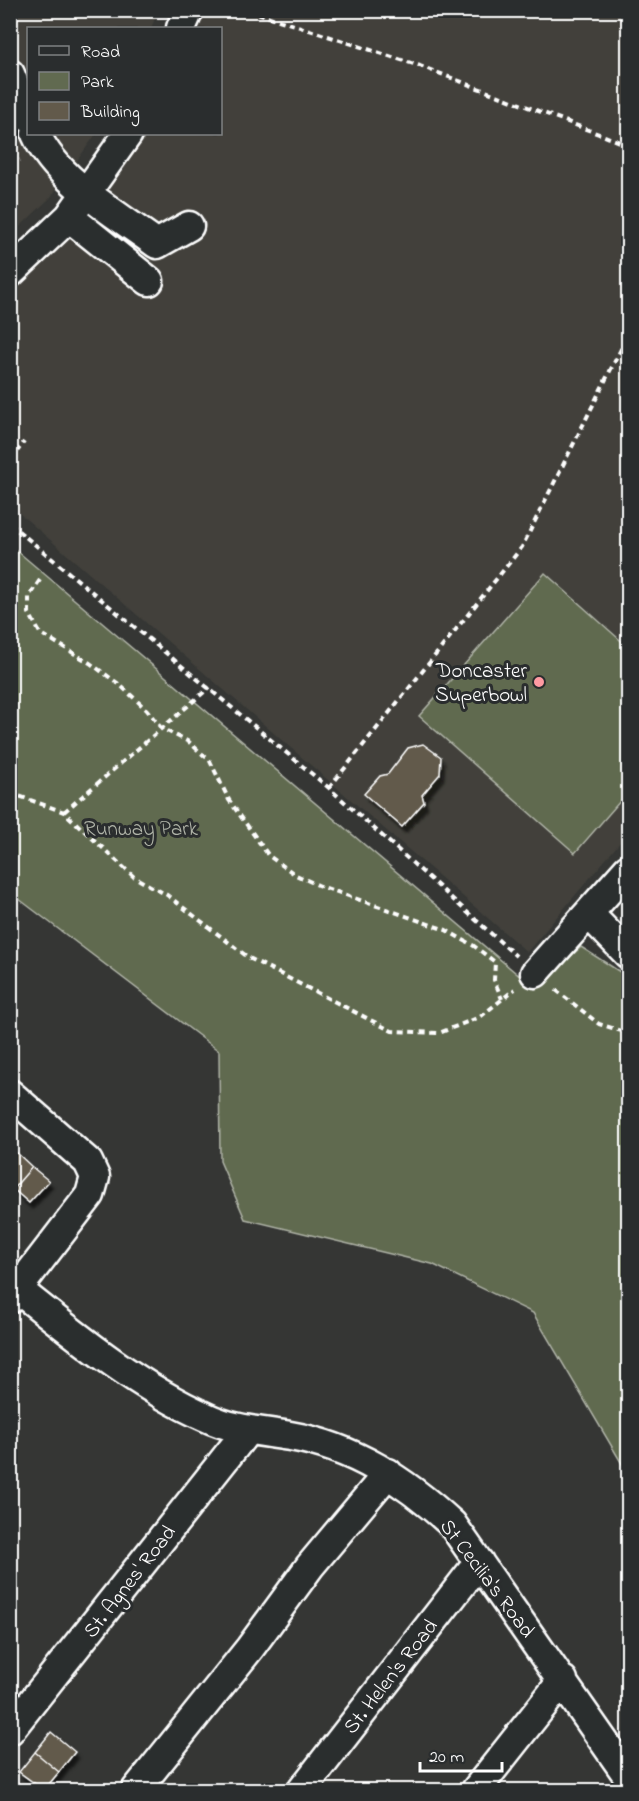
<svg xmlns="http://www.w3.org/2000/svg" width="639" height="1801" font-family="'Indie Flower',sans-serif">
<style>
.built{fill:#42413b}
.green{fill:#616a50;stroke:#b0b4a8;stroke-width:1.5}
.building{fill:#625a4b;stroke:#fff;stroke-width:1.5;filter:url(#shadow)}
.lines{fill:none;stroke-linecap:round;stroke-linejoin:round}
.minor-casing{stroke:#fff;stroke-width:33}
.path{stroke:#fff;stroke-width:4;stroke-dasharray:6 4.5;stroke-linecap:butt}
.minor{stroke:#2a2d2e;stroke-width:28}
.poi-dot{fill:#ff9aa2;stroke:#2a2d2e;stroke-width:2}
.labels{text-anchor:middle;stroke-width:6;stroke-linejoin:round;paint-order:stroke}
.poi-label{font-size:21px;fill:#fff;stroke:#2a2d2e;text-anchor:end}
.park-label{font-size:21px;fill:#b0b4a8;stroke:#2a2d2e}
.street-label{font-size:21px;fill:#fff;stroke:#2a2d2e}
</style>
<defs>
<filter id="shadow"><feDropShadow dx="3.5" dy="6" stdDeviation="1.5" flood-color="#0009"/></filter>
</defs>
<rect width="100%" height="100%" fill="#353634"/>
<filter id="ink" filterUnits="userSpaceOnUse"><feTurbulence type="fractalNoise" baseFrequency=".0167" numOctaves="2"/><feDisplacementMap in="SourceGraphic" scale="12" xChannelSelector="R" yChannelSelector="G"/><feConvolveMatrix kernelMatrix="1 2 1 2 8 2 1 2 1" color-interpolation-filters="sRGB"/></filter>
<g filter="url(#ink)">
<path class="built" d="M11,11H158L151,28H28V134H96L50,198L11,235Z
M189,11H628V833L527,952L11,506V273L128,134H220V28H181Z"/>
<path class="green" d="M10,545L535,989L581,947L628,977V1474L533,1313L432,1264L245,1219L220,1161L219,1051L11,893Z
M545,573L628,647V792L575,853L419,716Z"/>
<path class="building" d="M423,744L441,757L440,774L422,795L424,802L402,827L364,794L380,776L388,774L408,748Z
M16,1152L32,1167L13,1189L10,1158Z
M32,1167L49,1181L29,1203L13,1189Z
M51,1732L75,1752L59,1772L35,1752Z
M35,1752L59,1772L44,1790L19,1772Z"/>
<g class="lines">
<defs>
<path id="minor" d="M181,28L189,10
M10,74L28,117
M36,134C56,180 118,215 157,244L189,226
M69,217L149,281
M10,273L69,217L128,134
M589,914L628,954
M535,973L628,869
M10,1094L88,1162L95,1177L90,1195L10,1299
M10,1283C70,1331 136,1386 206,1417C233,1430 261,1431 290,1436C354,1447 405,1481 452,1524L628,1776
M10,1730L247,1431
M136,1790L250,1648L310,1566L388,1473
M302,1790L479,1562
M476,1790L563,1680"/>
</defs>
<use href="#minor" class="minor-casing"/>
<path class="path" d="M248,10L420,66L628,145
M10,164L20,160
M10,461L24,442
M10,524L329,788L516,956
M40,580L29,596V613L40,633L90,663L120,685L147,710L161,728L189,742L210,761L229,800L269,856L296,875L320,886L446,930L474,946L495,962L494,980L502,999
M329,788L522,547L628,335
M10,793L64,812L134,877L167,895L249,958L392,1031L439,1033L480,1017L515,989
M64,812L210,687
M556,990L599,1024L628,1033"/>
<use href="#minor" class="minor"/>
</g>
</g>
<circle class="poi-dot" cx="539" cy="682" r="6"/>
<g class="labels">
<g class="poi-label">
<text x="527" y="677">Doncaster<tspan x="527" dy="24">Superbowl</tspan></text>
</g>
<g class="park-label">
<text x="141" y="835">Runway Park</text>
</g>
<g class="street-label">
<text transform="translate(488 1578) rotate(53)" y="7">St Cecilia's Road</text>
<text transform="translate(129 1581) rotate(-52)" y="7">St. Agnes' Road</text>
<text transform="translate(390 1676) rotate(-52)" y="7">St. Helen's Road</text>
</g>
</g>
<rect width="639" height="1801" fill="none" stroke="#2a2d2e" stroke-width="36"/>
<rect x="18" y="18" width="603" height="1765" fill="none" stroke="#fff" stroke-width="2" filter="url(#ink)"/>
<rect x="27" y="27" width="195" height="108" fill="#2a2d2e" stroke="#7f8182" stroke-width="1.5"/>
<rect x="39" y="46" width="30" height="9" fill="#2a2d2e" stroke="#7f8182" stroke-width="1.5"/>
<text x="81" y="57" font-size="18" fill="#ffffff">Road</text>
<rect x="39" y="72" width="30" height="18" fill="#616a50" stroke="#7f8182" stroke-width="1.5"/>
<text x="81" y="87" font-size="18" fill="#ffffff">Park</text>
<rect x="39" y="102" width="30" height="18" fill="#625a4b" stroke="#7f8182" stroke-width="1.5"/>
<text x="81" y="117" font-size="18" fill="#ffffff">Building</text>
<path d="M420 1762v9h82v-9" fill="none" stroke="#ffffff" stroke-width="3"/>
<text x="429" y="1762" font-size="18" fill="#ffffff" stroke="#2a2d2e" stroke-width="4.5" paint-order="stroke">20 m</text>
</svg>
